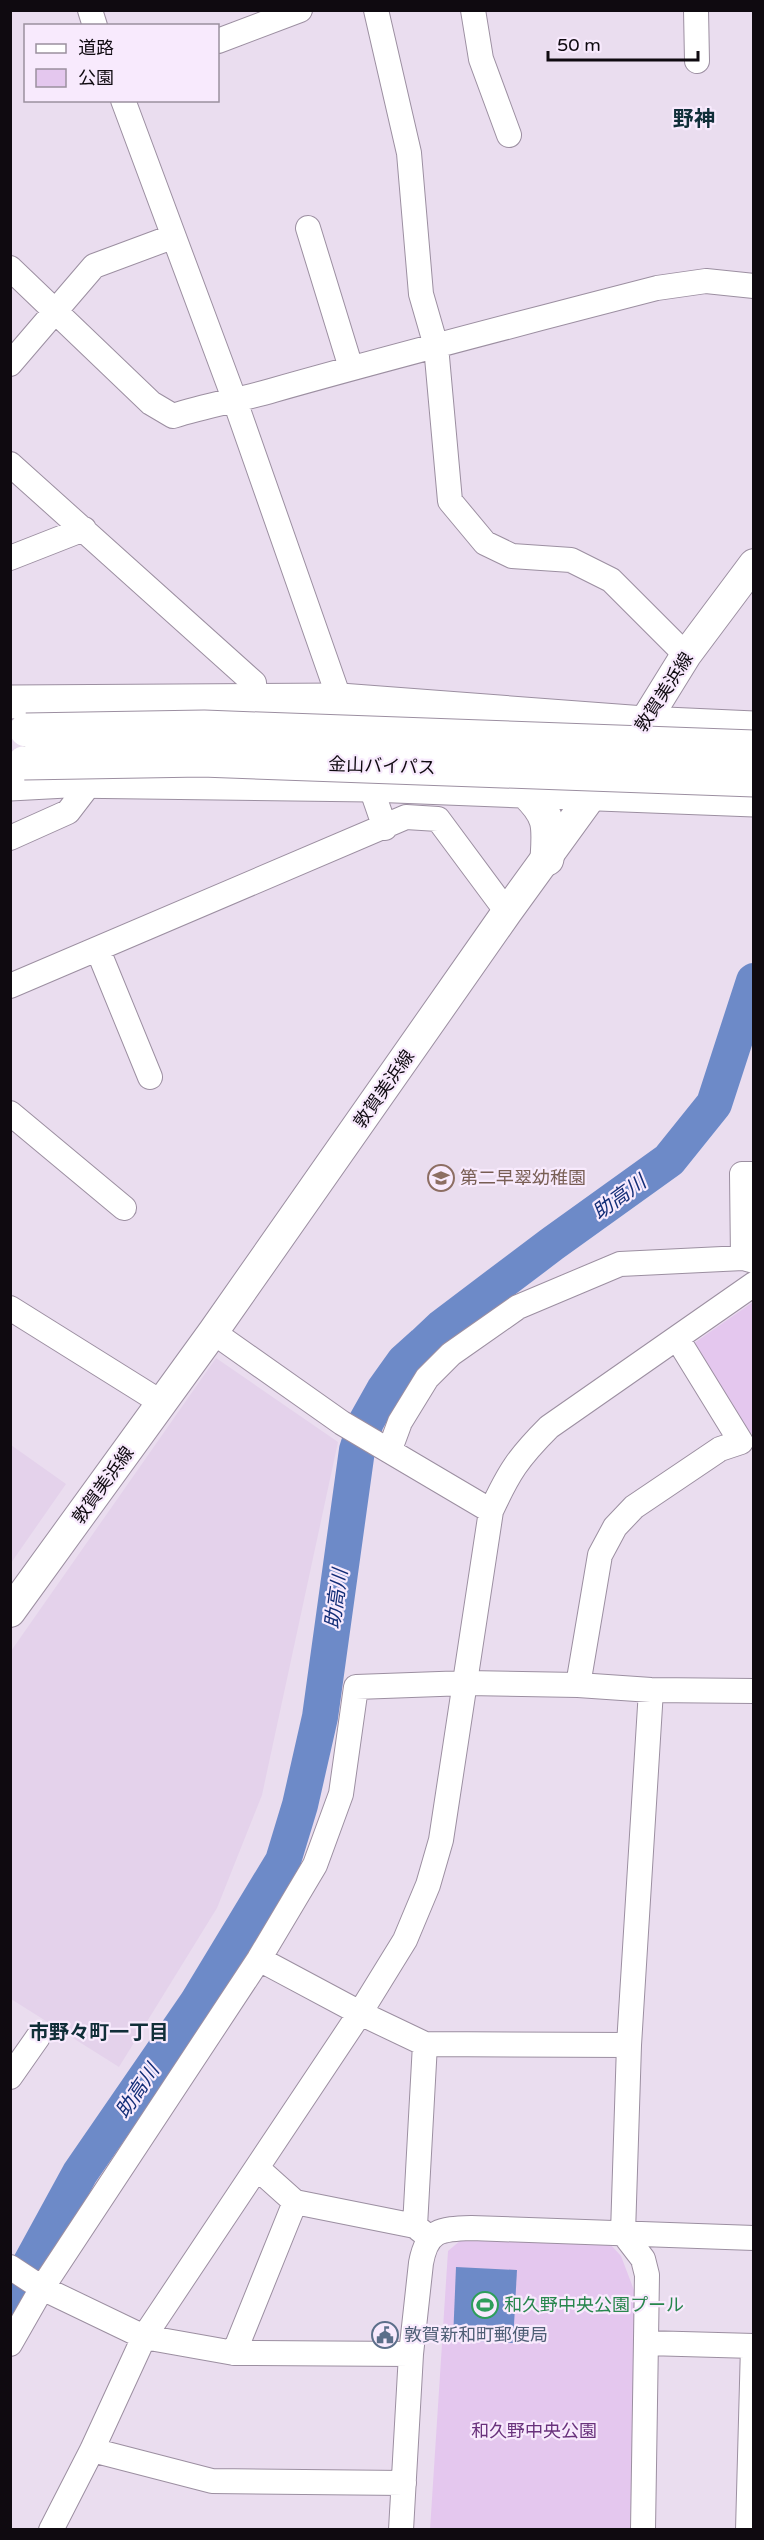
<svg xmlns="http://www.w3.org/2000/svg" width="764" height="2540" font-family="'Varela Round','Noto Sans JP',sans-serif">
<style>
.built{fill:#e4d2eb}
.green{fill:#e4c7ee}
.water{fill:#6d8ac8}
.lines{fill:none;stroke-linecap:round;stroke-linejoin:round}
.river{stroke:#6d8ac8;stroke-width:36}
.minor-casing{stroke:#9c8fa1;stroke-width:26}
.major-casing{stroke:#9c8fa1;stroke-width:32}
.highway-casing{stroke:#9c8fa1;stroke-width:35}
.minor{stroke:#fff;stroke-width:24}
.major{stroke:#fff;stroke-width:30}
.highway{stroke:#fff;stroke-width:33}
.highway-bridge-casing{stroke:#9c8fa1;stroke-width:35;stroke-linecap:butt}
.highway-bridge{stroke:#fff;stroke-width:33}
.labels{text-anchor:middle;stroke-width:4.5;stroke-linejoin:round;paint-order:stroke}
.street-label{font-size:18px;fill:#0f0a10;stroke:#f8eafd}
.education-label{font-size:18px;fill:#785e54;stroke:#f8eafd;text-anchor:start}
.leisure-label{font-size:18px;fill:#27864d;stroke:#f8eafd;text-anchor:start}
.service-label{font-size:18px;fill:#4e5e75;stroke:#f8eafd;text-anchor:start}
.park-label{font-size:18px;fill:#69327c;stroke:#f8eafd}
.water-label{font-size:20px;font-style:italic;fill:#132e77;stroke:#f8eafd}
.neighbourhood-label{font-size:20px;font-weight:bold;fill:#102e38;stroke:#f8eafd}
.quarter-label{font-size:21px;font-weight:bold;fill:#102e38;stroke:#f8eafd}
</style>
<rect width="100%" height="100%" fill="#eaddef"/>
<path class="built" d="M216,1358L338,1442L262,1795L217,1908L119,2067L11,1999V1651Z
M11,1445L66,1484L11,1563Z"/>
<path class="green" d="M753,1302V1434L746,1431L694,1354V1343Z
M461,2240L610,2244L621,2256L637,2298L630,2529L430,2530L448,2251Z"/>
<path class="water" d="M456,2267L517,2270L513,2343L453,2340Z"/>
<g class="lines">
<path class="river" d="M10,2301L80,2173L197,2003L283,1861L300,1805L320,1717L357,1450L366,1422L384,1390L404,1362L424,1344L442,1327L552,1244L669,1160L714,1104L754,981"/>
<defs>
<path id="minor" d="M90,10L95,26
M376,10L409,153L421,294L436,346L450,501L485,543L512,556L571,560L611,580L686,655
M473,10L481,59L509,135
M696,10L697,61
M218,41L300,10
M123,100L235,401L345,715
M308,228L351,368
M10,268L151,403L173,416C207,405 240,400 274,390C401,354 529,321 657,288L706,281L754,286
M10,364L94,266L172,237
M10,464L254,683L255,701
M10,558L84,529
M365,770L385,828
M10,838L68,812L91,782
M98,950L150,1077
M10,986L406,817L438,819L507,912
M10,1113L124,1208
M743,1258L742,1174H754
M10,1308L162,1403
M213,1332L342,1423L491,1511
M390,1449L400,1422L427,1378L451,1354L518,1307L620,1264L743,1258L754,1261
M578,1685L600,1555L615,1527L634,1507L720,1449L741,1442L677,1338
M259,1959L360,2013L425,2044L629,2045
M10,2077L38,2037
M257,2168L295,2202L415,2226L430,2238
M415,2226L425,2044
M10,2267L42,2288L144,2337L234,2353L411,2354
M646,2343L754,2346
M10,2344L42,2288L259,1959L315,1865L341,1794L356,1687L467,1683L578,1685L651,1690L754,1691
M234,2353L295,2202
M92,2450L212,2481L404,2483
M51,2530L92,2450L144,2337L360,2013L405,1940L428,1885L441,1840L491,1511C509,1472 518,1458 549,1427L754,1284
M401,2530L411,2354L421,2263C427,2230 440,2229 471,2228L754,2238
M643,2530L647,2275L643,2259L623,2233L629,2045L651,1690
M748,2530L753,2346"/>
<path id="major" d="M10,1612L213,1332L507,912L644,723L686,655L754,564"/>
<path id="highway" d="M10,702L340,700L644,723L754,728
M10,784L66,781L370,785L754,800
M526,792C551,816 549,826 547,859"/>
</defs>
<use href="#minor" class="minor-casing"/>
<use href="#major" class="major-casing"/>
<use href="#highway" class="highway-casing"/>
<use href="#minor" class="minor"/>
<use href="#major" class="major"/>
<use href="#highway" class="highway"/>
<defs>
<path id="highway-bridge" d="M26,730L204,727L754,747
M24,763L202,760L754,780"/>
</defs>
<use href="#highway-bridge" class="highway-bridge-casing"/>
<use href="#highway-bridge" class="highway-bridge"/>
</g>
<defs>
<symbol id="school-ring" viewBox="-11 -11 22 22"><circle r="9.5" fill="#f8eafd" stroke="#8d6e63" stroke-width="1.5"/><path d="M0-5L7-2L0 1L-7-2ZM-4 1L0 2.5L4 1V4Q0 6-4 4Z" fill="#8d6e63"/></symbol>
<symbol id="stadium-ring" viewBox="-11 -11 22 22"><circle r="9.5" fill="#f8eafd" stroke="#2e9e5b" stroke-width="1.5"/><path d="M0-5a6.5 5 0 1 0 0 10a6.5 5 0 1 0 0-10ZM-3.5-1.8h7v3.6h-7Z" fill="#2e9e5b"/></symbol>
<symbol id="civic-ring" viewBox="-11 -11 22 22"><circle r="9.5" fill="#f8eafd" stroke="#5c6f8a" stroke-width="1.5"/><path d="M-.6-6.5H3V-4.5H.6V-3L4-1V1h2V6H-6V1h2V-1L-.6-3ZM-1.2 2.5V6h2.4V2.5Z" fill="#5c6f8a"/></symbol>
</defs>
<g fill-rule="evenodd">
<use href="#school-ring" x="426" y="1163" width="30" height="30"/>
<use href="#stadium-ring" x="470" y="2290" width="30" height="30"/>
<use href="#civic-ring" x="370" y="2320" width="30" height="30"/>
</g>
<g class="labels">
<g class="street-label">
<text transform="translate(664 692) rotate(-57)" y="6">敦賀美浜線</text>
<text transform="translate(382 766) rotate(2)" y="6">金山バイパス</text>
<text transform="translate(384 1089) rotate(-55)" y="6">敦賀美浜線</text>
<text transform="translate(103 1485) rotate(-54)" y="6">敦賀美浜線</text>
</g>
<g class="education-label">
<text x="460" y="1184">第二早翠幼稚園</text>
</g>
<g class="leisure-label">
<text x="504" y="2311">和久野中央公園プール</text>
</g>
<g class="service-label">
<text x="404" y="2341">敦賀新和町郵便局</text>
</g>
<g class="park-label">
<text x="534" y="2437">和久野中央公園</text>
</g>
<g class="water-label">
<text transform="translate(619 1197) rotate(-36)" y="7">助高川</text>
<text transform="translate(336 1599) rotate(-82)" y="7">助高川</text>
<text transform="translate(137 2091) rotate(-56)" y="7">助高川</text>
</g>
<g class="neighbourhood-label">
<text x="99" y="2039">市野々町一丁目</text>
</g>
<g class="quarter-label">
<text x="694" y="126">野神</text>
</g>
</g>
<rect width="764" height="2540" fill="none" stroke="#0f0a10" stroke-width="24"/>
<rect x="24" y="24" width="195" height="78" fill="#f8eafd" stroke="#9b909e" stroke-width="1.5"/>
<rect x="36" y="44" width="30" height="9" fill="#ffffff" stroke="#9b909e" stroke-width="1.5"/>
<text x="78" y="54" font-size="18" fill="#0f0a10">道路</text>
<rect x="36" y="69" width="30" height="18" fill="#e4c7ee" stroke="#9b909e" stroke-width="1.5"/>
<text x="78" y="84" font-size="18" fill="#0f0a10">公園</text>
<path d="M548 51v9h150v-9" fill="none" stroke="#0f0a10" stroke-width="3"/>
<text x="557" y="51" font-size="18" fill="#0f0a10" stroke="#f8eafd" stroke-width="4.5" paint-order="stroke">50 m</text>
</svg>
